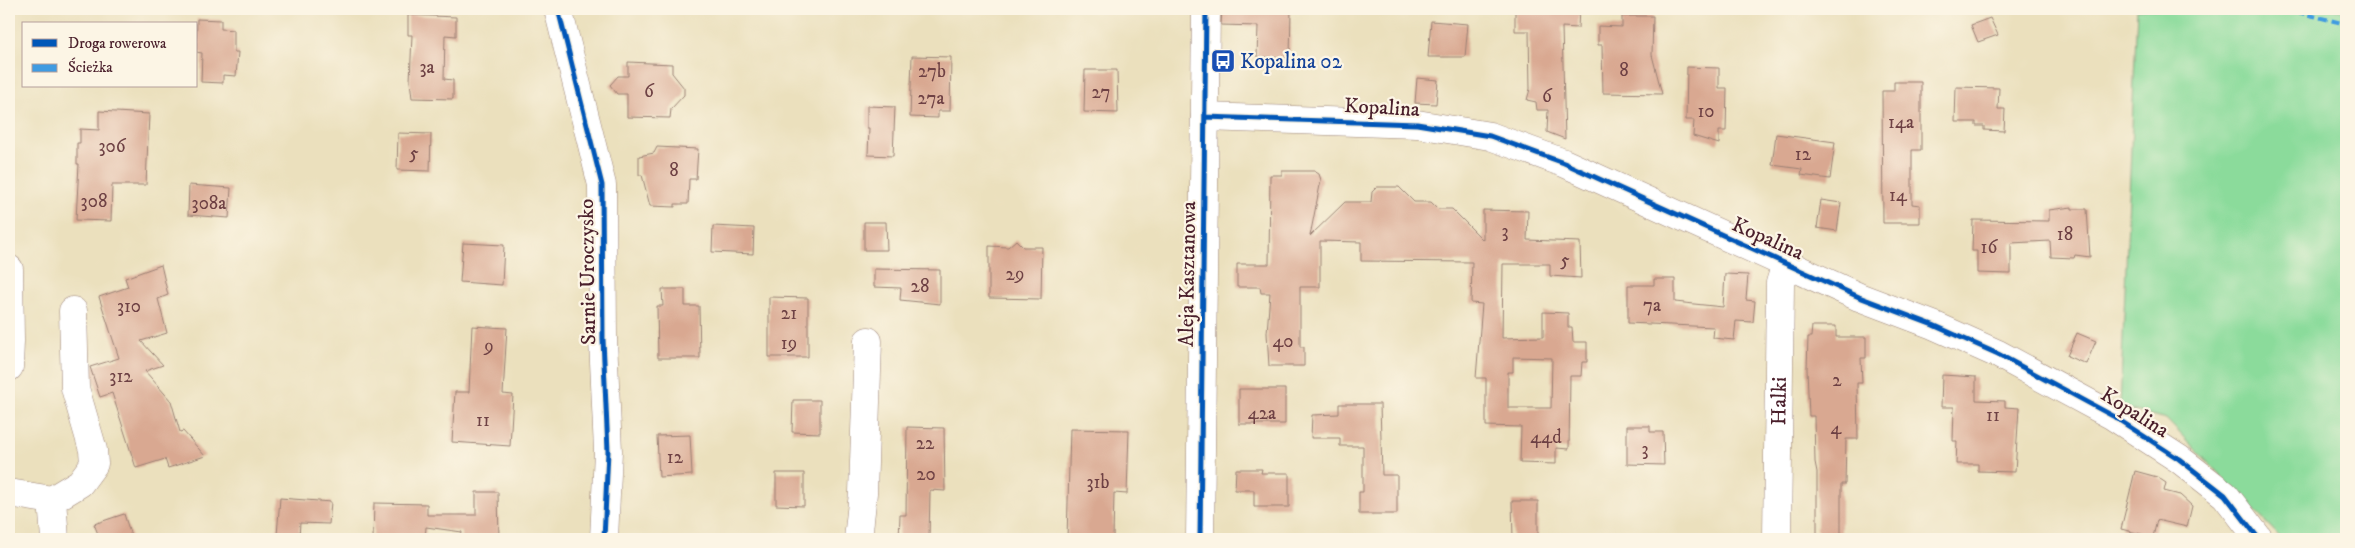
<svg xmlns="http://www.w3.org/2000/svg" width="2355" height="548" font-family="'IM FELL DW Pica',serif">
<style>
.green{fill:#8bdb9b;stroke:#6a7d63}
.building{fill:#d9a891;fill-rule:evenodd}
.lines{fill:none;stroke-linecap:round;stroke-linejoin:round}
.minor-casing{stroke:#9a8074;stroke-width:29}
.minor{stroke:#fff;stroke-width:28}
.quiet{stroke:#409be1;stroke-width:4;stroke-dasharray:8 4;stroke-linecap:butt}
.cycleway-casing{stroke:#fcf5e5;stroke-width:8}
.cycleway{stroke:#0057b8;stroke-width:5}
.labels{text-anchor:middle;stroke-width:4.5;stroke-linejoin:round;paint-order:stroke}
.number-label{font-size:19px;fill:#6e4144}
.transit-label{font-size:21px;fill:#164399;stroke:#fcf5e5;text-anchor:start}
.street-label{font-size:21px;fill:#4a1f2b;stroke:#fcf5e5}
</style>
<rect width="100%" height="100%" fill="#fcf5e5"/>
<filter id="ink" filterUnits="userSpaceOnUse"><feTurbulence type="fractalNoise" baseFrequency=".02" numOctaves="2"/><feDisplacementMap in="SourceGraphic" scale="10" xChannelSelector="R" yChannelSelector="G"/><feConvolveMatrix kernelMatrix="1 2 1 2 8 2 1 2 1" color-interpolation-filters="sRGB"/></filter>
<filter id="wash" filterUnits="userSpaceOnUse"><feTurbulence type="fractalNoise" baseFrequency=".0096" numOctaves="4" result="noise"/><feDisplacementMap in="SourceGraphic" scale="20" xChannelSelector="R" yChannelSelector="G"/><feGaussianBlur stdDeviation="1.12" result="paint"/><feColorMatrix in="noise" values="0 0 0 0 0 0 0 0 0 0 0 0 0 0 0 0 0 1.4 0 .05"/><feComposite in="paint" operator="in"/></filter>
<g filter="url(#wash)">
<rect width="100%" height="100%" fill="#ebe0bd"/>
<path class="green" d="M2137,9H2346V539H2282L2166,419L2120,407Z"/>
<g id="blocks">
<path class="building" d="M1222,9H1291L1290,58L1257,57L1258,26L1221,25Z
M1515,9H1579L1578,28L1562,27L1565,139L1547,132L1548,110H1537L1536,102L1527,100L1530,89L1529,31H1515Z
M408,15L456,17V36L445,35L444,79L453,80V99L412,98L410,81L412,35H408Z
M1622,16H1653L1652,55L1662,94L1603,93L1602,45H1598V26L1622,27Z
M1990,18L1998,35L1978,42L1971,25Z
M197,19L221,20V29L234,30V52H238L236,76L223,75V83L201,82L202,53L196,52Z
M1431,21L1468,24L1465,57H1428Z
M912,56L951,57L950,111H938V118L910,117Z
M628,62L672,64V73L684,88V95L671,109L670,118L627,117V94H617L610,85L618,76H628Z
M1687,67L1719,68V88H1727L1726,131H1719V144L1693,136L1694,120H1686Z
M1085,70H1117L1118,113L1084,112Z
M1417,78L1438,80L1436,104L1415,103Z
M1894,82H1921V150H1912V204L1920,205V223H1883L1882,91H1894Z
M1956,87L1999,88L1998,109H2005L2004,131L1984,130V126H1976V122H1955Z
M867,106L895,107L893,156L868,155L869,128H867Z
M99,111L149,114L146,185H112L111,221L76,220L79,164H77V143H80V129L99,130Z
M398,133L431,134L430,171L397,170Z
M1776,134L1835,142L1830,179L1801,175L1802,169L1772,165Z
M657,147L698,149L696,179H689L688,204H675V207L650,206L642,175H639V156L654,153Z
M1282,171H1314L1319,174L1321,180L1310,236L1345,202H1371L1372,192L1377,187H1399L1414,202H1431L1438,209H1452L1483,240V210L1528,211L1527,240L1580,242L1581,278L1550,276V264H1503L1502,338L1543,337V312L1568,313V327H1572L1573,342H1587V362H1582L1581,376H1570L1569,449L1556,448V464L1520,463L1521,427L1486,426V378H1476L1482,304L1471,303L1472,262L1361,261V242L1320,241V287H1300V347H1304V366H1269L1267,333L1270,293H1261L1260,287H1237V264H1269L1270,175H1282ZM1513,357L1552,358L1551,408H1508V372H1513Z
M189,185L231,188L229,218L188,215Z
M1821,200L1841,203L1837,231L1817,228Z
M2072,207V209H2087L2090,257L2075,255L2074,258L2051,257L2050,241L2011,243V274L1977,273V251H1972L1973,220L2049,221V210Z
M864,222H886L887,250H864Z
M713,226L754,228L753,254L712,252Z
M1016,240L1023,247H1042L1041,299L989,298V246L1008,247Z
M463,243L504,245L502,285L460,282Z
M161,265L168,295L158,299L167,333L141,341L163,365L145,371L171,401L180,432L183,431L205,456L168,468L165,459L136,468L112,393L100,397L90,367L119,358L99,297L128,287L125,278Z
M874,269L940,270V304L900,300L901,288L874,287Z
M1725,274L1748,275L1746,300L1755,301L1753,322L1736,321L1734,340L1713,338L1714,327L1628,323V285H1654V279H1675V302L1723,307Z
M662,289H685V306H699L700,358H658L657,306H663Z
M769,297L808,298V357H769Z
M472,326L507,328L503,394L513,395L510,446L452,442L455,392H469Z
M1812,326H1836V337H1866V358H1861L1862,383H1857L1858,439H1846L1845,484H1841V538H1817V472L1815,462L1814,416H1809L1807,369L1808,337H1811Z
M2077,333L2096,341L2086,364L2067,356Z
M1942,375L1976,377V400L2005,401V407L2019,408L2015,472L1978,471V464H1956L1957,441H1953L1954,407H1941Z
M1239,389H1285V424H1239Z
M793,400H820V433L792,432Z
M1339,404H1380L1382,475H1397V514H1359V492H1363V446H1340V438H1311L1312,415L1339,414Z
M1627,426H1650V432H1663L1664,465L1627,464Z
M907,427L944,428L945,491L930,490L929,539H899L900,515H906Z
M1070,429L1129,430L1127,494L1114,493L1113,538L1067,539Z
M690,435L692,475L659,477L657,436Z
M1236,469H1262L1261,473H1289V507H1254V490H1235Z
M2135,471L2157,477L2166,483L2164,491L2180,495L2192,506L2187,527L2157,520L2153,537L2121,529Z
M776,473H804V506L776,505Z
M476,492H498L499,539H461L462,532L426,527L425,539H373L374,503L427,504V515H476Z
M280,498L331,502L329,524L300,523L299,537L277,535Z
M1512,501H1538V539H1513Z
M124,514L132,539H100L94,524Z"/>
</g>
</g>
<g filter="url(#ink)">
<use href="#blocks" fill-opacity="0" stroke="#9a8074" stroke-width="1"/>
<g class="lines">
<defs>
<g id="minor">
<path d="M558,9L602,185L603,339L608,451L604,539"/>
<path d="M1205,117L1417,124L1490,136L1564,163L1859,297L1933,325L1998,354L2113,416L2179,459L2225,495L2259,539"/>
<path d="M9,269L10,341L9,367"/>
<path d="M9,493L52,500"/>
<path d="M55,539L52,500L80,483L94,464L93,450L75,388L73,311"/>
<path d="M858,539L863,493L868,341"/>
<path d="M1200,539L1206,9"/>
<path id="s1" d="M1777,539L1780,283L1786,264"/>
</g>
</defs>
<use href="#minor" class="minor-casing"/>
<use href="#minor" class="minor"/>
<path class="quiet" d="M2285,9L2346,24"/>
<defs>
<path id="cycleway" d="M558,9L602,185L603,339L608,451L604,539
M1205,117L1417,124L1490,136L1564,163L1859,297L1933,325L1998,354L2113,416L2179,459L2225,495L2259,539
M1200,539L1206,9"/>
</defs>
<use href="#cycleway" class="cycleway-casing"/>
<use href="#cycleway" class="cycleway"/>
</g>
</g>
<defs>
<symbol id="bus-square" viewBox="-11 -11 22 22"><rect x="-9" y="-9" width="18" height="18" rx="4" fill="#1a4fb4" stroke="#fcf5e5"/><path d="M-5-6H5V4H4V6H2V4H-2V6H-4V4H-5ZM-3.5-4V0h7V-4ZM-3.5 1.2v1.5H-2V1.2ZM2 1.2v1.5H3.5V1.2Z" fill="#fff"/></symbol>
</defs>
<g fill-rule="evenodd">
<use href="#bus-square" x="1209" y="47" width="28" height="28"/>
</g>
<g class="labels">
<g class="number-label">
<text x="427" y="73">3a</text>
<text x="1624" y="76">8</text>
<text x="932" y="77">27b</text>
<text x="649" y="97">6</text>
<text x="1101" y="98">27</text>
<text x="1547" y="102">6</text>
<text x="931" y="104">27a</text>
<text x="1706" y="117">10</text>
<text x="1901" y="128">14a</text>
<text x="112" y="152">306</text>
<text x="414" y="159">5</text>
<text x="1803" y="160">12</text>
<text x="674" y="176">8</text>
<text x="1898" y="201">14</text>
<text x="94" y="207">308</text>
<text x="209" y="209">308a</text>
<text x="1505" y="237">3</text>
<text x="2065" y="240">18</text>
<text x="1989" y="253">16</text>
<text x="1565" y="266">5</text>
<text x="1015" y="280">29</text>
<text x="920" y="292">28</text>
<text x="1652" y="311">7a</text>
<text x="129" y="312">310</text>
<text x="789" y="319">21</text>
<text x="1283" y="347">40</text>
<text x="789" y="349">19</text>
<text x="489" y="352">9</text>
<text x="121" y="382">312</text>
<text x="1837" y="386">2</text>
<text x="1262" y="419">42a</text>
<text x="1993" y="421">11</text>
<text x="483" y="426">11</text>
<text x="1836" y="434">4</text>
<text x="1546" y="443">44d</text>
<text x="925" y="449">22</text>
<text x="1645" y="455">3</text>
<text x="675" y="463">12</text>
<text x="926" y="480">20</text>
<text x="1098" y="488">31b</text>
</g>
<g class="transit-label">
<text x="1240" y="68">Kopalina 02</text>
</g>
<g class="street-label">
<text transform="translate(1382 107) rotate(3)" y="7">Kopalina</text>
<text transform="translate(1768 238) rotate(24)" y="7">Kopalina</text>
<text transform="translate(587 272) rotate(-91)" y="7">Sarnie Uroczysko</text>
<text transform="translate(1187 274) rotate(-89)" y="7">Aleja Kasztanowa</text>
<text dy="7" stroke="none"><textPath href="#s1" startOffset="138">Halki</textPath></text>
<text transform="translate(2135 412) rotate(32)" y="7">Kopalina</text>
</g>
</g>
<rect width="2355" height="548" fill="none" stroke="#fcf5e5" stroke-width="30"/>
<rect x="22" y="22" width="175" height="65" fill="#fcf5e5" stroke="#b59f9b"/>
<rect x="32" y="39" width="25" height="8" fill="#0057b8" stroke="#b59f9b"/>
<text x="68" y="48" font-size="15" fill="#4a1f2b">Droga rowerowa</text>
<rect x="32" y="64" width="25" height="8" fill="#409be1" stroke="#b59f9b"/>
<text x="68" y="72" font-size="15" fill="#4a1f2b">Ścieżka</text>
</svg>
